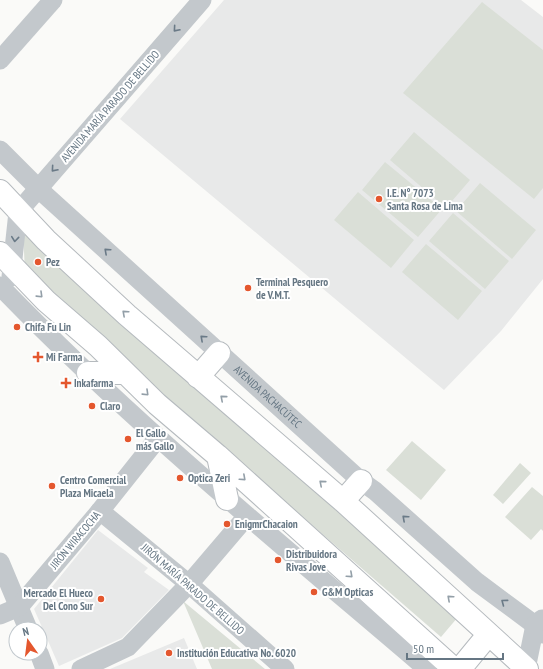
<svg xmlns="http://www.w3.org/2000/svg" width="543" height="669" font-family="'PT Sans Narrow',sans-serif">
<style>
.built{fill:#e8e9e9}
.green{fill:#dadfd7}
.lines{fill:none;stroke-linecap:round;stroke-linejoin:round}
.major-casing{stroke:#b5babe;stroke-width:24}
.minor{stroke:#c3c8cc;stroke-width:19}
.major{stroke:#fff;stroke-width:22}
.oneway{stroke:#6a7a87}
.oneway2{stroke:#939fa8}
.poi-dot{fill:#e4572e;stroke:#fff;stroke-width:1.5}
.labels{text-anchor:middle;stroke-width:4;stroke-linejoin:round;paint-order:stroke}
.street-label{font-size:11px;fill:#657683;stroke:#fff}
.poi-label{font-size:11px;font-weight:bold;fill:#657683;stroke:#fff;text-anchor:start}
</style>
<rect width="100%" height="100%" fill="#fafaf8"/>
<path class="built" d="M224,0H521L543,17V279L501,331L444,390L120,119Z
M98,530L148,568L144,572L169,590L122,638L59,666L34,609Z
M184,638L197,669H110Z"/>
<path class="green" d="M482,2L543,50V188L534,199L403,93Z
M414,132L470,180L446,208L390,160Z
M385,162L442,209L418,237L362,190Z
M480,183L536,230L512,259L456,211Z
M358,192L414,240L391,268L334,220Z
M453,213L509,261L485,289L429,241Z
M23,231L458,617L441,637L51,299L25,272Z
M426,244L482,291L458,320L402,272Z
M412,441L446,470L421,500L386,470Z
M520,463L531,473L503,504L493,495Z
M532,487L543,496V531L541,529L531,540L505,517Z
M183,601L265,669H212Z"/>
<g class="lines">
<defs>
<path id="major" d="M0,191L46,240L127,315L343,501L527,669
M0,253L46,301L98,346L157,404L218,456L454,669
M88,373H125
M198,377L219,353
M218,456L227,499
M343,501L361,481
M460,669L488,635"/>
</defs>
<use href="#major" class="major-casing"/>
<g class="minor">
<path d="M0,60L53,0"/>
<path id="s1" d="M0,150L43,193L361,481L375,491L477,582L535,625L543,634"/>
<path d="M11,277L18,212L202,0"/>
<path d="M0,286C133,424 282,545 427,669"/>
<path d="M100,511L189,584L285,669"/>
<path d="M0,562L28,629"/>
<path d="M0,615L19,607L100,511L158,438"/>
<path d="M39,653L45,669"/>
<path d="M81,669L128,647L189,584L247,516"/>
<path d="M526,669L535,625L542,619"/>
</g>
<use href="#major" class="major"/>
</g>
<defs><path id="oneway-chevron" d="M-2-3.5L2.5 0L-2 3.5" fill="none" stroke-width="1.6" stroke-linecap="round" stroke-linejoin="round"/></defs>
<g class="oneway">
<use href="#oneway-chevron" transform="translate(176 29) rotate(131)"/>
<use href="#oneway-chevron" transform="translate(54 169) rotate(131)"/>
<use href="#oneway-chevron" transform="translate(15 239) rotate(96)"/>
<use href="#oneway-chevron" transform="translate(107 251) rotate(-138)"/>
<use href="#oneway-chevron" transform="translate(203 338) rotate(-138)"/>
<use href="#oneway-chevron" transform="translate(405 518) rotate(-138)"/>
<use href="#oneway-chevron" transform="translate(504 602) rotate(-143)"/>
</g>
<g class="oneway2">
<use href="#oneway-chevron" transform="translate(40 295) rotate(44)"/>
<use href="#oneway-chevron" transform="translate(125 313) rotate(-138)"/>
<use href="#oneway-chevron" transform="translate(146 393) rotate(44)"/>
<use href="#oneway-chevron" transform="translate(223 398) rotate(-139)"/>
<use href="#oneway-chevron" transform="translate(243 478) rotate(42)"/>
<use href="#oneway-chevron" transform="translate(322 483) rotate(-139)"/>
<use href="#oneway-chevron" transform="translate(350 575) rotate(42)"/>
<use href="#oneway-chevron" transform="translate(450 598) rotate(-138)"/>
</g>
<g class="poi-dot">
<circle cx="379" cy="199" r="4"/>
<circle cx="38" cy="262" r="4"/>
<circle cx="248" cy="288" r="4"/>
<circle cx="17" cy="327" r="4"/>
<path d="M36 351h4v4h4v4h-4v4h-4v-4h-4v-4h4z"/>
<path d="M64 377h4v4h4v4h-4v4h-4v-4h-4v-4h4z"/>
<circle cx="92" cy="406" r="4"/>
<circle cx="128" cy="439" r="4"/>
<circle cx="180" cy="478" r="4"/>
<circle cx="52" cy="486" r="4"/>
<circle cx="227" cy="524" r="4"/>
<circle cx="278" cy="560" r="4"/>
<circle cx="314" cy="592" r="4"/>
<circle cx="101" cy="599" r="4"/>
<circle cx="169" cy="653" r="4"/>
</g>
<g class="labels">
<g class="street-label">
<text transform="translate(110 106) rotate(-49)" y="4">AVENIDA MARÍA PARADO DE BELLIDO</text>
<text dy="4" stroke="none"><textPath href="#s1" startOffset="364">AVENIDA PACHACÚTEC</textPath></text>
<text transform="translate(75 540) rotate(-50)" y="4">JIRÓN WIRACOCHA</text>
<text transform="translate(193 589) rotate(41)" y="4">JIRÓN MARÍA PARADO DE BELLIDO</text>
</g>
<g class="poi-label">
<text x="387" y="197">I.E. N° 7073<tspan x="387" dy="13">Santa Rosa de Lima</tspan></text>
<text x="46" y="266">Pez</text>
<text x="256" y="286">Terminal Pesquero<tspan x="256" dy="13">de V.M.T.</tspan></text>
<text x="25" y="331">Chifa Fu Lin</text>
<text x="46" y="361">Mi Farma</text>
<text x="74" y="387">Inkafarma</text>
<text x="100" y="410">Claro</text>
<text x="136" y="437">El Gallo<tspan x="136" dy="13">más Gallo</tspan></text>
<text x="188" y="482">Optica Zeri</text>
<text x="60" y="484">Centro Comercial<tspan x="60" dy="13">Plaza Micaela</tspan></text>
<text x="235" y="528">EnigmrChacaion</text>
<text x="286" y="558">Distribuidora<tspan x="286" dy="13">Rivas Jove</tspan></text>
<text x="322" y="596">G&amp;M Opticas</text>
<text x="93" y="597" text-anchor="end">Mercado El Hueco<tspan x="93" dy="13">Del Cono Sur</tspan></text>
<text x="177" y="657">Institución Educativa No. 6020</text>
</g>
</g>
<g transform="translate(28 641) rotate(346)"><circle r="19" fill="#ffffff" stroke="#c1c8cd"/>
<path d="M0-3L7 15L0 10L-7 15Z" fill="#e4572e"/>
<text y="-6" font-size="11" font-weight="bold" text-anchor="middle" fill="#657683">N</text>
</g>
<path d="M407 653v6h96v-6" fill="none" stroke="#657683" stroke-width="2"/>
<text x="413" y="653" font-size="12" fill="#657683" stroke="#ffffff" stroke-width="3" paint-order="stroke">50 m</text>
</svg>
